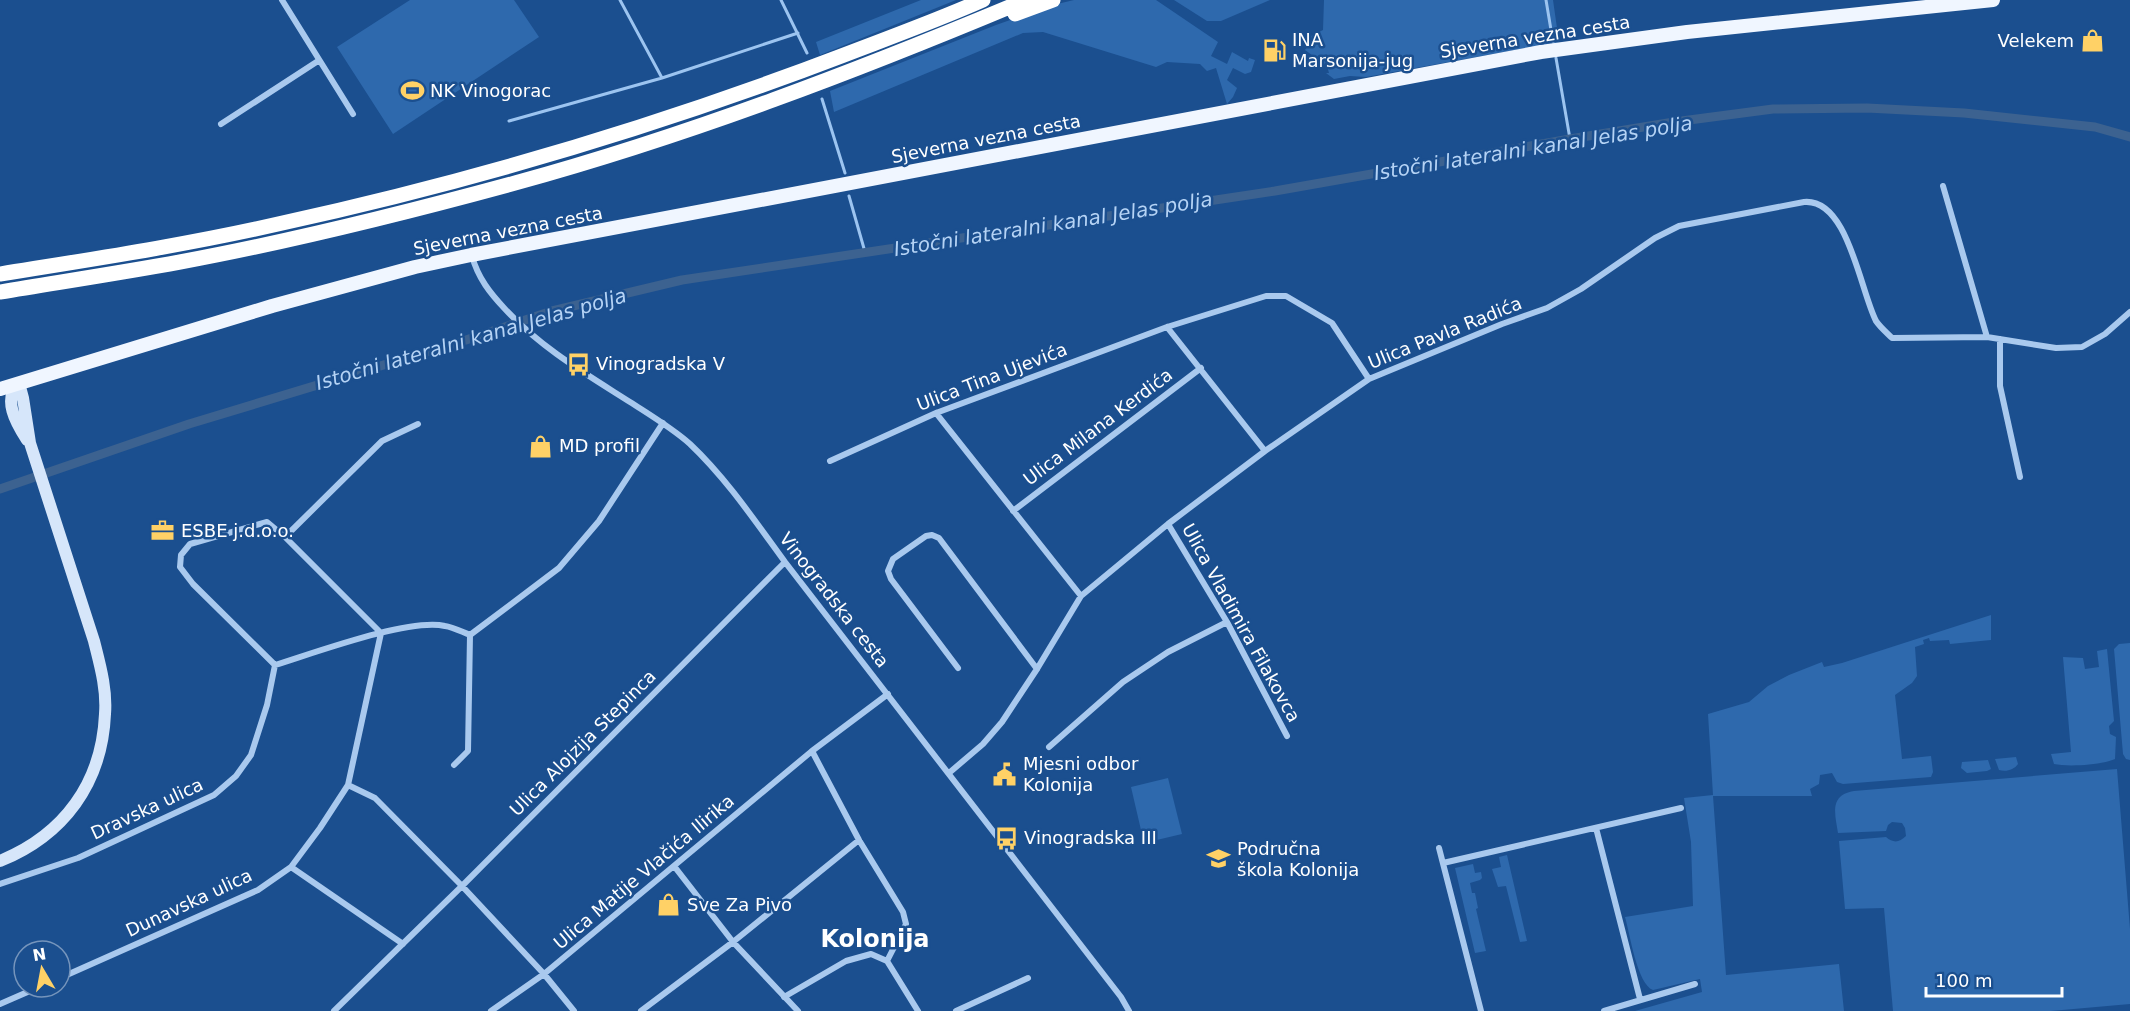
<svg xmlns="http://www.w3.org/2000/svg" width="2130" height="1011" font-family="'DejaVu Sans',sans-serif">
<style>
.green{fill:#2e69ad}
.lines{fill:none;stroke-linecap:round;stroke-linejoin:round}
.stream{stroke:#9cc4f0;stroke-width:3}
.canal{stroke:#3c6290;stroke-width:9}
.street{stroke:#a9c9ee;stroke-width:6}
.secondary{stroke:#d6e6fa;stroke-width:12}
.primary{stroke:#f0f6ff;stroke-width:14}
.highway{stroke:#fff;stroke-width:15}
.labels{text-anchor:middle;stroke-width:5;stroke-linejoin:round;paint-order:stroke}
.street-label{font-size:18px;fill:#fff;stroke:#1b4f8f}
.poi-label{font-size:18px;fill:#fff;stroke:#1b4f8f;text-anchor:start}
.water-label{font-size:20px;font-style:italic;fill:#b5d3f5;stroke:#1b4f8f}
.district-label{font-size:24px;font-weight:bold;fill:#fff;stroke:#1b4f8f}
</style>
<rect width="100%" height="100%" fill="#1b4f8f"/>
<path class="green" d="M410,0H514L539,37L393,134L337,47Z
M921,0H956L820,55L816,42Z
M1074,0H1156L1218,42L1211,56L1227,64L1232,52L1248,61L1249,58L1255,60L1251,72L1245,74L1233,68L1227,80L1237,88L1233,97L1227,104L1216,68L1207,71L1200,64L1167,62L1156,67L1043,32L1023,33L834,112L830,91L996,25L1053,5Z
M1174,0H1270L1221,21H1207Z
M1324,0H1553L1559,42L1366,77L1350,76L1334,79L1326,73H1329L1327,66L1305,50L1307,47L1299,42L1323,30Z
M1991,615V640L1950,644L1949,640L1930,641L1929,638L1923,640L1924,644L1915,647L1917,676L1912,683L1895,695L1902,759L1931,756L1933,772L1931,777L1843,784L1837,782L1832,773L1820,775L1819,784L1810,789L1812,796H1713L1726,975L1839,964L1844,1011H1635L1702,992L1700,979L1653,990C1637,984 1630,934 1625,917L1693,906L1691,842L1684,798L1713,795L1708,714L1749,702L1768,686L1789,675L1822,662L1824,667L1842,663Z
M2130,643V760L2126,759L2123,754L2114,649L2119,644Z
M2107,649L2114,721L2109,726L2110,734L2116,737L2115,759C2102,765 2068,767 2054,764L2051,754L2071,752L2063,657L2083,658L2085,669L2099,667L2097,651Z
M2016,757L2018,764C2014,770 2006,772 1999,770L1995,759Z
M1988,760L1991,769L1987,771L1967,773L1961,768L1962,762Z
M2117,769L2130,929V1004L2051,1011H1893L1884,908L1845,909L1839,841L1886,837C1893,843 1899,843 1906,836L1905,828L1902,823L1892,822L1888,825L1886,831L1838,833C1835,814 1829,795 1854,791Z
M1168,778L1182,834L1144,843L1131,787Z
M1507,855L1527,941L1520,942L1506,886L1498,887L1492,869L1501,867L1499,857Z
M1473,864L1475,873L1481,872L1482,878L1480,880L1470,883L1472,893H1475L1478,908L1476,909L1486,951L1475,953L1455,868Z"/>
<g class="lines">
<path class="stream" d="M620,0L662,78
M781,0L807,53
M1546,0L1553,42
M1556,58L1570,139
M822,99L845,173
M509,121L662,78L798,33
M849,196L865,252"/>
<path class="canal" d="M0,489L189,424L466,340L552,311L682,280L1275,191L1570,139L1674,122L1773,109L1867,108L1964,113L2095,127L2130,137"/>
<path class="street" d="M282,0L353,114
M221,124L318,61
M1943,186L1987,337
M472,256C478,278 490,293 505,309C541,348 586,374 630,402C650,415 672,428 690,444C726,478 755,521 785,562L1121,997L1129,1011
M1167,327L1265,451
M2000,339V386L2020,477
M936,413L1081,596
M830,461L936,413L1167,327L1266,296H1286L1332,323L1369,379
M1013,511L1201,368
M1168,524L1227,622L1287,736
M285,537L382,441L418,424
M958,668L891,579L888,571L893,559L926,536L932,535L939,538L1037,669
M1049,747L1123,682L1168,652L1227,622
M812,751L859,840L903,912L906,924L887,961
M454,765L468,751L470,635L559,568L599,521L663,423
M949,773L983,744L1002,722L1037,669L1081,596L1168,524L1265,451L1369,379L1502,324L1547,308L1581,289L1655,238L1679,226L1804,202C1848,198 1860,290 1876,321C1880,327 1887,333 1892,338L1987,337L2056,348L2082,347L2105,334L2130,312
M348,785L375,798L462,886L544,974L574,1011
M1596,828L1640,999
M1439,848L1481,1011
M1443,863L1681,808
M674,866L733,942L798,1011
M291,867L403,944
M0,884L78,858L214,795L236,776L251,755L267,705L275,665C314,653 408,618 445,626C453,627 462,632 470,635
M60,978L258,890L291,867L320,828L348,785L381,633L285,537L267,522L190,544L181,555L180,567L193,584L275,665
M784,997L846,961L871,954L887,961L918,1011
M0,1004L39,987
M334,1011L462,886L785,562
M491,1011L544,974L812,751L888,694
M641,1011L733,942L859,840
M956,1011L1028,978
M1604,1011L1695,984"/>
<path class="secondary" d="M19,383C2,399 16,423 27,440
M0,861C64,835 102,783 105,714C107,689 100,665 94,641L30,443L23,398L19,383"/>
<path class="primary" d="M0,389L272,306L415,267L471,255L1541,52L1687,32L1993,0"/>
<path class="highway" d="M1015,14L1053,0
M0,274C93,259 186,245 278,224C471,182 661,125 844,55C891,37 938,20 983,0
M0,292C60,282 120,273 180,262C293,241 405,213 515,183C690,135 859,70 1026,0"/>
</g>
<defs>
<symbol id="shop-bare" viewBox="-9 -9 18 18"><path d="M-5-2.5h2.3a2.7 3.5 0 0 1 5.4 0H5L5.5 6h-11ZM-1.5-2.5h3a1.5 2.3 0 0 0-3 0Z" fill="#ffd166" stroke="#1b4f8f" stroke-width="2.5" paint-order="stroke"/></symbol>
<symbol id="fuel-bare" viewBox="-9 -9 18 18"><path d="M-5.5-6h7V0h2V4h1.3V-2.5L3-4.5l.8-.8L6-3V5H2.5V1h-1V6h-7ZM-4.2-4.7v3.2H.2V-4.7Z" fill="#ffd166" stroke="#1b4f8f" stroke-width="2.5" paint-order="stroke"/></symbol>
<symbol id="stadium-bare" viewBox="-9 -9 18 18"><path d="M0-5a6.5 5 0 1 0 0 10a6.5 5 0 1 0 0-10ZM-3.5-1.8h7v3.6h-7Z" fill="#ffd166" stroke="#1b4f8f" stroke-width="2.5" paint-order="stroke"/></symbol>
<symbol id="bus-bare" viewBox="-9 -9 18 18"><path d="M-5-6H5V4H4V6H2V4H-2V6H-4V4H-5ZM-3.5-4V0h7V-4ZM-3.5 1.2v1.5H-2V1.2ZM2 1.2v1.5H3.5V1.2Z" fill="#ffd166" stroke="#1b4f8f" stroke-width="2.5" paint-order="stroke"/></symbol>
<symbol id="office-bare" viewBox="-9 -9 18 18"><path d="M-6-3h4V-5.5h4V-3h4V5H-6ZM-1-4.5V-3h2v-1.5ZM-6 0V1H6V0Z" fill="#ffd166" stroke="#1b4f8f" stroke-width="2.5" paint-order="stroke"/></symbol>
<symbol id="civic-bare" viewBox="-9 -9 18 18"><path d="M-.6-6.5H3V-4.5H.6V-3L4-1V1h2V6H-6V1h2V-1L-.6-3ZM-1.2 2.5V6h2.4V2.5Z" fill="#ffd166" stroke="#1b4f8f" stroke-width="2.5" paint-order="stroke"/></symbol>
<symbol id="school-bare" viewBox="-9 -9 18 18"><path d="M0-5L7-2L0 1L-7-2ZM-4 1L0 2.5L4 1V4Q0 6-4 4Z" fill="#ffd166" stroke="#1b4f8f" stroke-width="2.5" paint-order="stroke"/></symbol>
</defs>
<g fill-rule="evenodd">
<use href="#shop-bare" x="2076" y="24" width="33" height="33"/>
<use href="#fuel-bare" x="1258" y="34" width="33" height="33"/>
<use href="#stadium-bare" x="396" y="74" width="33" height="33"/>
<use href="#bus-bare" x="562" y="348" width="33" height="33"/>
<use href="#shop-bare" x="524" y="430" width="33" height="33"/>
<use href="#office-bare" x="146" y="514" width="33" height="33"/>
<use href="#civic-bare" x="988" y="758" width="33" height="33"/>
<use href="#bus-bare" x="990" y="822" width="33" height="33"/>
<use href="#school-bare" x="1202" y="842" width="33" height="33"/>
<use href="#shop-bare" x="652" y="888" width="33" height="33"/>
</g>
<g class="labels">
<g class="street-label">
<text transform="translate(1535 37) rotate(-9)" y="6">Sjeverna vezna cesta</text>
<text transform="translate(986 139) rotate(-11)" y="6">Sjeverna vezna cesta</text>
<text transform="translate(508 231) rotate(-11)" y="6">Sjeverna vezna cesta</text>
<text transform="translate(1445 333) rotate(-22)" y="6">Ulica Pavla Radića</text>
<text transform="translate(992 377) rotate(-21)" y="6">Ulica Tina Ujevića</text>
<text transform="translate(1098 427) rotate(-37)" y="6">Ulica Milana Kerdića</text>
<text transform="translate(834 600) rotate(52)" y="6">Vinogradska cesta</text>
<text transform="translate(1241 623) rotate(61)" y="6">Ulica Vladimira Filakovca</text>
<text transform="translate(583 743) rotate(-45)" y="6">Ulica Alojzija Stepinca</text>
<text transform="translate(147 809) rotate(-25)" y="6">Dravska ulica</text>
<text transform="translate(644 872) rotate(-40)" y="6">Ulica Matije Vlačića Ilirika</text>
<text transform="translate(189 903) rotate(-25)" y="6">Dunavska ulica</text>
</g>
<g class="poi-label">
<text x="1292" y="46">INA<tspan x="1292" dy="21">Marsonija-jug</tspan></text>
<text x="2074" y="47" text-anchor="end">Velekem</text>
<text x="430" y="97">NK Vinogorac</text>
<text x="596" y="370">Vinogradska V</text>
<text x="559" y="452">MD profil</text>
<text x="181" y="537">ESBE j.d.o.o.</text>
<text x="1023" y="770">Mjesni odbor<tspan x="1023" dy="21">Kolonija</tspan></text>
<text x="1024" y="844">Vinogradska III</text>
<text x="1237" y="855">Područna<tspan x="1237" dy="21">škola Kolonija</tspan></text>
<text x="687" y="911">Sve Za Pivo</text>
</g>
<g class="water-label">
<text transform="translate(1533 148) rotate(-9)" y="7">Istočni lateralni kanal Jelas polja</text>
<text transform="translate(1053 224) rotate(-9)" y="7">Istočni lateralni kanal Jelas polja</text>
<text transform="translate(471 339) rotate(-16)" y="7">Istočni lateralni kanal Jelas polja</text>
</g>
<g class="district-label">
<text x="875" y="947">Kolonija</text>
</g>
</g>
<g transform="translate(42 969) rotate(350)"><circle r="28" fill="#1b4f8f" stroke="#7695bc" stroke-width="1.5"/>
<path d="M0-4.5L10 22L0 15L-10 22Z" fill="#ffd166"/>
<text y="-9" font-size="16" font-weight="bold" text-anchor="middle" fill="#ffffff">N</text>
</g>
<path d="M1926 987v9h136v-9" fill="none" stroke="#ffffff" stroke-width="3"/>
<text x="1935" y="987" font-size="18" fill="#ffffff" stroke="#1b4f8f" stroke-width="4.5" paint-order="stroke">100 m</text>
</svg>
